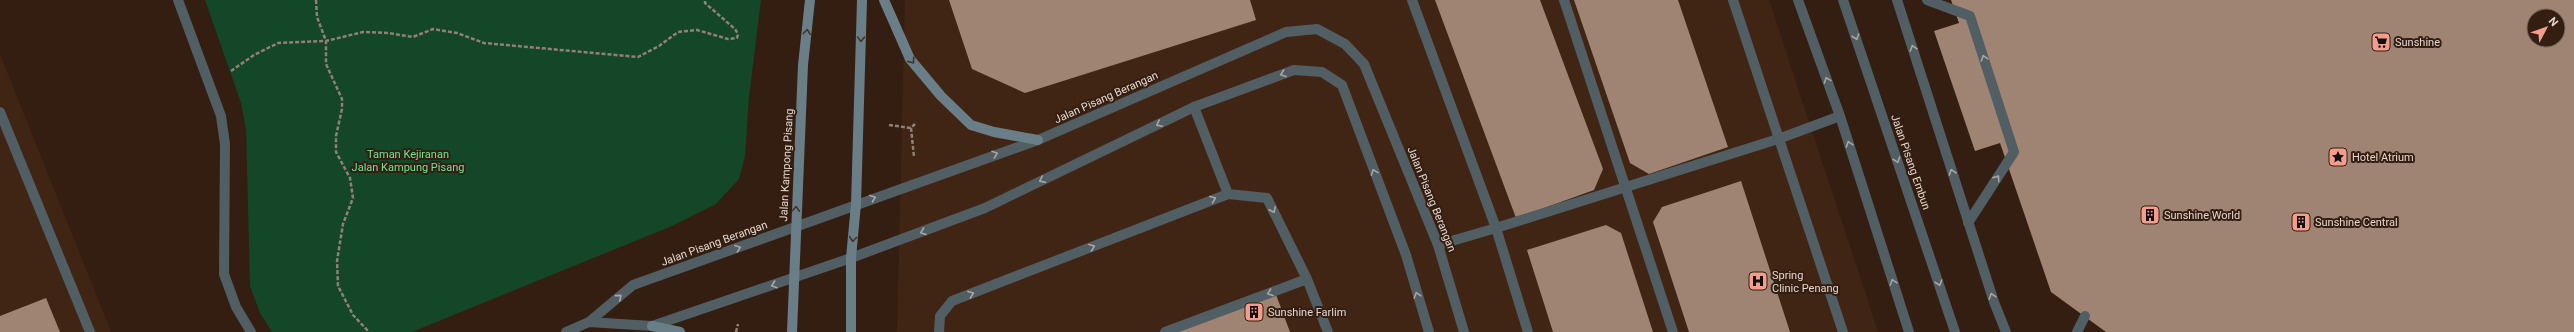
<svg xmlns="http://www.w3.org/2000/svg" width="2574" height="332" font-family="Roboto,sans-serif">
<style>
.built{fill:#412514}
.green{fill:#144628}
.building{fill:#9f8474;fill-rule:evenodd}
.lines{fill:none;stroke-linecap:round;stroke-linejoin:round}
.path{stroke:#918075;stroke-width:2.5;stroke-dasharray:4 2;stroke-linecap:butt}
.service{stroke:#515e63;stroke-width:10}
.minor{stroke:#515e63;stroke-width:10}
.tertiary{stroke:#515e63;stroke-width:10}
.secondary{stroke:#6a7e87;stroke-width:10}
.oneway{stroke:#41362e}
.oneway2{stroke:#aaa6a3}
.labels{text-anchor:middle;stroke-width:4;stroke-linejoin:round;paint-order:stroke}
.poi-label{font-size:11px;fill:#e5d6ce;stroke:#331e11;text-anchor:start}
.street-label{font-size:11px;fill:#e5d6ce;stroke:#331e11}
.park-label{font-size:11px;fill:#6ae797;stroke:#331e11}
</style>
<rect width="100%" height="100%" fill="#331e11"/>
<path class="built" d="M905,0H1769L1878,332H897Z
M0,54L111,332H0Z"/>
<path class="green" d="M205,0H761L749,97L745,156L739,179L716,204L672,226L412,332H272L260,313L250,286L246,129L241,103Z"/>
<path class="building" d="M949,0H1250L1256,20L1025,93L972,69Z
M1435,0H1540L1603,169L1594,190L1516,218Z
M1574,0H1678L1728,147L1649,174L1630,163Z
M1951,0H2574V332H2106L2051,292L2000,143L1975,151L1934,31L1959,23ZM2534,16H2558V40H2534Z
M1741,181L1790,332H1689L1653,222L1662,207Z
M1606,225L1621,233L1653,332H1553L1527,250Z
M1275,292L1290,332H1175Z
M46,298L60,332H0V316Z"/>
<g class="lines">
<path class="path" d="M316,0L317,17L326,41V64L342,99V109L336,136V152L350,178L353,198L343,224L337,261L338,286L353,315L369,332
M231,71L254,55L278,43L326,41L363,32L388,33L413,37L433,29L457,33L484,43L638,57L659,46L678,32L697,30L728,39L737,38L738,34L735,29L705,3V0
M889,125L911,128L915,124
M911,128L914,157
M736,332L738,324"/>
<path class="service" d="M1564,0L1673,332
M1897,0L1994,302L2006,332
M1927,0L1970,16L2014,152L1968,223
M1194,107L1228,194
M0,112L90,332
M1496,228L1778,139
M939,332L940,316L952,301L1228,194L1267,198L1307,279L1328,332
M1165,332L1307,279
M2077,332L2085,316"/>
<path class="minor" d="M178,0L221,116L225,144L224,274L236,307L251,332
M1412,0L1496,228L1528,332
M1733,0L1843,332
M1798,0L1840,116L1909,332
M1843,0L1955,332
M1778,139L1840,116
M1438,245L1496,228"/>
<path class="tertiary" d="M589,322L652,326L851,258L985,208L1194,107L1294,70L1322,72L1342,85L1406,255L1429,332
M566,332L589,322L633,285L1038,140L1286,32L1317,29L1345,44L1364,64L1438,245L1464,332"/>
<path class="secondary" d="M884,0L910,59L941,96L971,125L994,132L1038,140
M652,326L680,332
M792,332L803,65L810,0
M851,332V258L856,204L862,0"/>
</g>
<defs><path id="oneway-chevron" d="M-2-3.5L2.5 0L-2 3.5" fill="none" stroke-width="1.6" stroke-linecap="round" stroke-linejoin="round"/></defs>
<g class="oneway">
<use href="#oneway-chevron" transform="translate(807 32) rotate(-83)"/>
<use href="#oneway-chevron" transform="translate(861 39) rotate(92)"/>
<use href="#oneway-chevron" transform="translate(912 61) rotate(55)"/>
<use href="#oneway-chevron" transform="translate(796 209) rotate(-87)"/>
<use href="#oneway-chevron" transform="translate(853 239) rotate(95)"/>
</g>
<g class="oneway2">
<use href="#oneway-chevron" transform="translate(1856 37) rotate(71)"/>
<use href="#oneway-chevron" transform="translate(1913 48) rotate(-108)"/>
<use href="#oneway-chevron" transform="translate(1984 58) rotate(-108)"/>
<use href="#oneway-chevron" transform="translate(1283 74) rotate(160)"/>
<use href="#oneway-chevron" transform="translate(1827 80) rotate(-110)"/>
<use href="#oneway-chevron" transform="translate(1159 124) rotate(154)"/>
<use href="#oneway-chevron" transform="translate(1849 144) rotate(-108)"/>
<use href="#oneway-chevron" transform="translate(995 154) rotate(-19)"/>
<use href="#oneway-chevron" transform="translate(1897 160) rotate(71)"/>
<use href="#oneway-chevron" transform="translate(1374 172) rotate(-111)"/>
<use href="#oneway-chevron" transform="translate(1952 172) rotate(-108)"/>
<use href="#oneway-chevron" transform="translate(1997 178) rotate(-57)"/>
<use href="#oneway-chevron" transform="translate(1042 180) rotate(154)"/>
<use href="#oneway-chevron" transform="translate(873 198) rotate(-20)"/>
<use href="#oneway-chevron" transform="translate(1213 199) rotate(-21)"/>
<use href="#oneway-chevron" transform="translate(1273 210) rotate(64)"/>
<use href="#oneway-chevron" transform="translate(923 232) rotate(160)"/>
<use href="#oneway-chevron" transform="translate(1092 247) rotate(-21)"/>
<use href="#oneway-chevron" transform="translate(738 248) rotate(-20)"/>
<use href="#oneway-chevron" transform="translate(1893 282) rotate(-108)"/>
<use href="#oneway-chevron" transform="translate(1939 283) rotate(71)"/>
<use href="#oneway-chevron" transform="translate(774 285) rotate(161)"/>
<use href="#oneway-chevron" transform="translate(1270 293) rotate(160)"/>
<use href="#oneway-chevron" transform="translate(971 294) rotate(-21)"/>
<use href="#oneway-chevron" transform="translate(1417 295) rotate(-107)"/>
<use href="#oneway-chevron" transform="translate(1992 296) rotate(-108)"/>
<use href="#oneway-chevron" transform="translate(619 297) rotate(-40)"/>
</g>
<defs>
<symbol id="supermarket-square" viewBox="-11 -11 22 22"><rect x="-9" y="-9" width="18" height="18" rx="4" fill="#f49d8c" stroke="#331e11"/><path d="M-6-5.5h2.5l.6 2H6L4.5 2H-2.5L-4.4-4H-6ZM-1.5 3.2a1.3 1.3 0 1 0 .1 0ZM3 3.2a1.3 1.3 0 1 0 .1 0Z" fill="#111"/></symbol>
<symbol id="sight-square" viewBox="-11 -11 22 22"><rect x="-9" y="-9" width="18" height="18" rx="4" fill="#f49d8c" stroke="#331e11"/><path d="M0-6L1.8-2.2L6-1.7L2.9 1.2L3.7 5.4L0 3.3L-3.7 5.4L-2.9 1.2L-6-1.7L-1.8-2.2Z" fill="#111"/></symbol>
<symbol id="building-square" viewBox="-11 -11 22 22"><rect x="-9" y="-9" width="18" height="18" rx="4" fill="#f49d8c" stroke="#331e11"/><path d="M-4-6H4V6H1V3H-1V6H-4ZM-2.5-4.3h1.7v1.8h-1.7ZM.8-4.3h1.7v1.8H.8ZM-2.5-1h1.7V.8h-1.7ZM.8-1h1.7V.8H.8Z" fill="#111"/></symbol>
<symbol id="hospital-square" viewBox="-11 -11 22 22"><rect x="-9" y="-9" width="18" height="18" rx="4" fill="#f49d8c" stroke="#331e11"/><path d="M-5-5h3v3.5h4V-5h3V5h-3V1.5h-4V5h-3Z" fill="#111"/></symbol>
</defs>
<g fill-rule="evenodd">
<use href="#supermarket-square" x="2370" y="31" width="22" height="22"/>
<use href="#sight-square" x="2327" y="146" width="22" height="22"/>
<use href="#building-square" x="2139" y="204" width="22" height="22"/>
<use href="#building-square" x="2290" y="211" width="22" height="22"/>
<use href="#hospital-square" x="1747" y="270" width="22" height="22"/>
<use href="#building-square" x="1243" y="301" width="22" height="22"/>
</g>
<g class="labels">
<g class="poi-label">
<text x="2395" y="46">Sunshine</text>
<text x="2352" y="161">Hotel Atrium</text>
<text x="2164" y="219">Sunshine World</text>
<text x="2315" y="226">Sunshine Central</text>
<text x="1772" y="279">Spring<tspan x="1772" dy="13">Clinic Penang</tspan></text>
<text x="1268" y="316">Sunshine Farlim</text>
</g>
<g class="street-label">
<text transform="translate(1106 97) rotate(-24)" y="4">Jalan Pisang Berangan</text>
<text transform="translate(1911 162) rotate(71)" y="4">Jalan Pisang Embun</text>
<text transform="translate(786 165) rotate(-87)" y="4">Jalan Kampong Pisang</text>
<text transform="translate(1432 199) rotate(68)" y="4">Jalan Pisang Berangan</text>
<text transform="translate(714 243) rotate(-20)" y="4">Jalan Pisang Berangan</text>
</g>
<g class="park-label">
<text x="408" y="158">Taman Kejiranan<tspan x="408" dy="13">Jalan Kampung Pisang</tspan></text>
</g>
</g>
<g transform="translate(2546 28) rotate(49)"><circle r="19" fill="#331e11" stroke="#7a685d"/>
<path d="M0-3L7 15L0 10L-7 15Z" fill="#f49d8c"/>
<text y="-6" font-size="11" font-weight="bold" text-anchor="middle" fill="#e5d6ce">N</text>
</g>
</svg>
